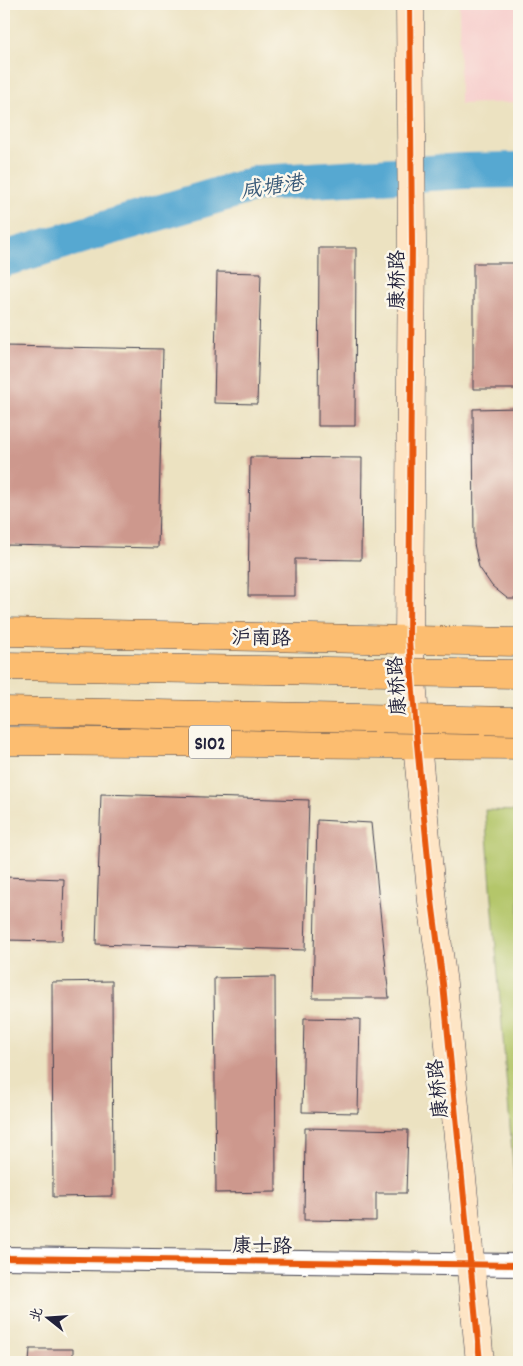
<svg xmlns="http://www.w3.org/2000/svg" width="523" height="1366" font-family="Dekko,'LXGW WenKai TC',sans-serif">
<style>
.built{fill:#f7d0ce}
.green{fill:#b4c66a;stroke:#6b7452}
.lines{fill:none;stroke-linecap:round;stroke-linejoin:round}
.river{stroke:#57a8d1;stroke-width:36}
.building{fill:#cd988d}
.street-casing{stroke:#403f4f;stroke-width:24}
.secondary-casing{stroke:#403f4f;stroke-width:29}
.primary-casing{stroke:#403f4f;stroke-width:29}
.street{stroke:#fff;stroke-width:22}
.secondary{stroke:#fee5c5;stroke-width:28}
.primary{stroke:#fcbd6f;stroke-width:28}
.primary-bridge-casing{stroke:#403f4f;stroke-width:29;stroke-linecap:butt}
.primary-bridge{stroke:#fcbd6f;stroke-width:28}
.cycleway-casing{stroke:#fbf7ec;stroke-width:9}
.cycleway{stroke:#e8590c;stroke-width:6}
.labels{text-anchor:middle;stroke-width:5;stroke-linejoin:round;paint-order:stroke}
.shield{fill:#fbf7ec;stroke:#636270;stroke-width:1}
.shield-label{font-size:19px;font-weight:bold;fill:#22223b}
.street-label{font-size:20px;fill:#22223b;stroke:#fbf7ec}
.water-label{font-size:21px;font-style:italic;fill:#375877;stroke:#fbf7ec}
</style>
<rect width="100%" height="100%" fill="#fbf7ec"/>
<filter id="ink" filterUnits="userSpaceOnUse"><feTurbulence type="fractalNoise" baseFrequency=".02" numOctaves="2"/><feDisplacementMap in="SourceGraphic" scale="10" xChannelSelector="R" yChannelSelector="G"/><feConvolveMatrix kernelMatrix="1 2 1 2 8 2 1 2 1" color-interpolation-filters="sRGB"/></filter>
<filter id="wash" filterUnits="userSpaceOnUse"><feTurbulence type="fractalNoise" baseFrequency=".0096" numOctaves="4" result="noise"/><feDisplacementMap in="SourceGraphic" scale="20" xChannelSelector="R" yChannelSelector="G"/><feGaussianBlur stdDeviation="1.12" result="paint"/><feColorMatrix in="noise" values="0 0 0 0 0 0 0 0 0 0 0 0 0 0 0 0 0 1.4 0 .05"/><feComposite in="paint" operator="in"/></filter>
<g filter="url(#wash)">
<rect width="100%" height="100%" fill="#ece2c1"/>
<path class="built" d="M459,4H519V102L460,104Z"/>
<path class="green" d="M485,810L519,811V1216L517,1215Z"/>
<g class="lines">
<path class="river" d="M4,259L259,183L464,171L519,170"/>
</g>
<g id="blocks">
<path class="building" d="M319,248H356L355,426H318Z
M473,263H519V389H473Z
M217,272L261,273L257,404L214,403Z
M4,346L163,349L158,548L4,545Z
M519,408V599H508L492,586L479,567L474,544L473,409Z
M250,457L362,458L361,560L295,559V596H248Z
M101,794L309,800L305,950L96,944Z
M317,820L371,823L389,998H313Z
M4,877L64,879L62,941L4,940Z
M275,977L276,1192L216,1193L214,978Z
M112,981L113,1196L53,1197L52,982Z
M304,1018L360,1019L358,1113L302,1112Z
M305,1128L408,1130L406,1193H376V1221L304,1220Z
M30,1349H73V1362H29Z
M210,1358H242V1362H210Z
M122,1360H155V1362H122Z"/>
</g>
</g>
<g filter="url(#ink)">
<use href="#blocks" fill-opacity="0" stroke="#403f4f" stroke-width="1"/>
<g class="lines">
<defs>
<path id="street" d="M4,1258L519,1265"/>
<path id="secondary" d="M410,4L412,243L409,640L417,744L432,901L443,984L480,1362"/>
<path id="primary" d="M4,632L519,642
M4,741L519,745"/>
</defs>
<use href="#street" class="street-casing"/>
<use href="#secondary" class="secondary-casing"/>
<use href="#primary" class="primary-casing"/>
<use href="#street" class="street"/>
<use href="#secondary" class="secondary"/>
<use href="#primary" class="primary"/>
<defs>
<path id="primary-bridge" d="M4,666L519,674
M4,711L519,721"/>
</defs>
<use href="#primary-bridge" class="primary-bridge-casing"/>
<use href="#primary-bridge" class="primary-bridge"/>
<defs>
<path id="cycleway" d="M410,4L412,243L409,640L417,744L432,901L443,984L480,1362
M4,1258L519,1265"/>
</defs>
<use href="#cycleway" class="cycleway-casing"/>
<use href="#cycleway" class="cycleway"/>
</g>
</g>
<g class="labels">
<rect class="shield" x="189" y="725.5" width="42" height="33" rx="4"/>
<g class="shield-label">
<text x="210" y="749">S102</text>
</g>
<g class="street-label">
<text transform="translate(396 280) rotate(-90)" y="7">康桥路</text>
<text transform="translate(261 637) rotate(1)" y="7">沪南路</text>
<text transform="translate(396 686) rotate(-94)" y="7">康桥路</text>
<text transform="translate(437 1089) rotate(-96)" y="7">康桥路</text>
<text transform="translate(262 1245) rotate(1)" y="7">康士路</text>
</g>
<g class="water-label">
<text transform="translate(272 186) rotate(-8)" y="7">咸塘港</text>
</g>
</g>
<rect width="523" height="1366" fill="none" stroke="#fbf7ec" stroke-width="20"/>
<g transform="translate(48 1318) rotate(287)" stroke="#fbf7ec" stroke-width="4" paint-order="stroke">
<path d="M0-4L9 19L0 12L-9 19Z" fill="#22223b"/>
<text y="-8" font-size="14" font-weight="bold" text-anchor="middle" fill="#22223b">北</text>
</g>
</svg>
